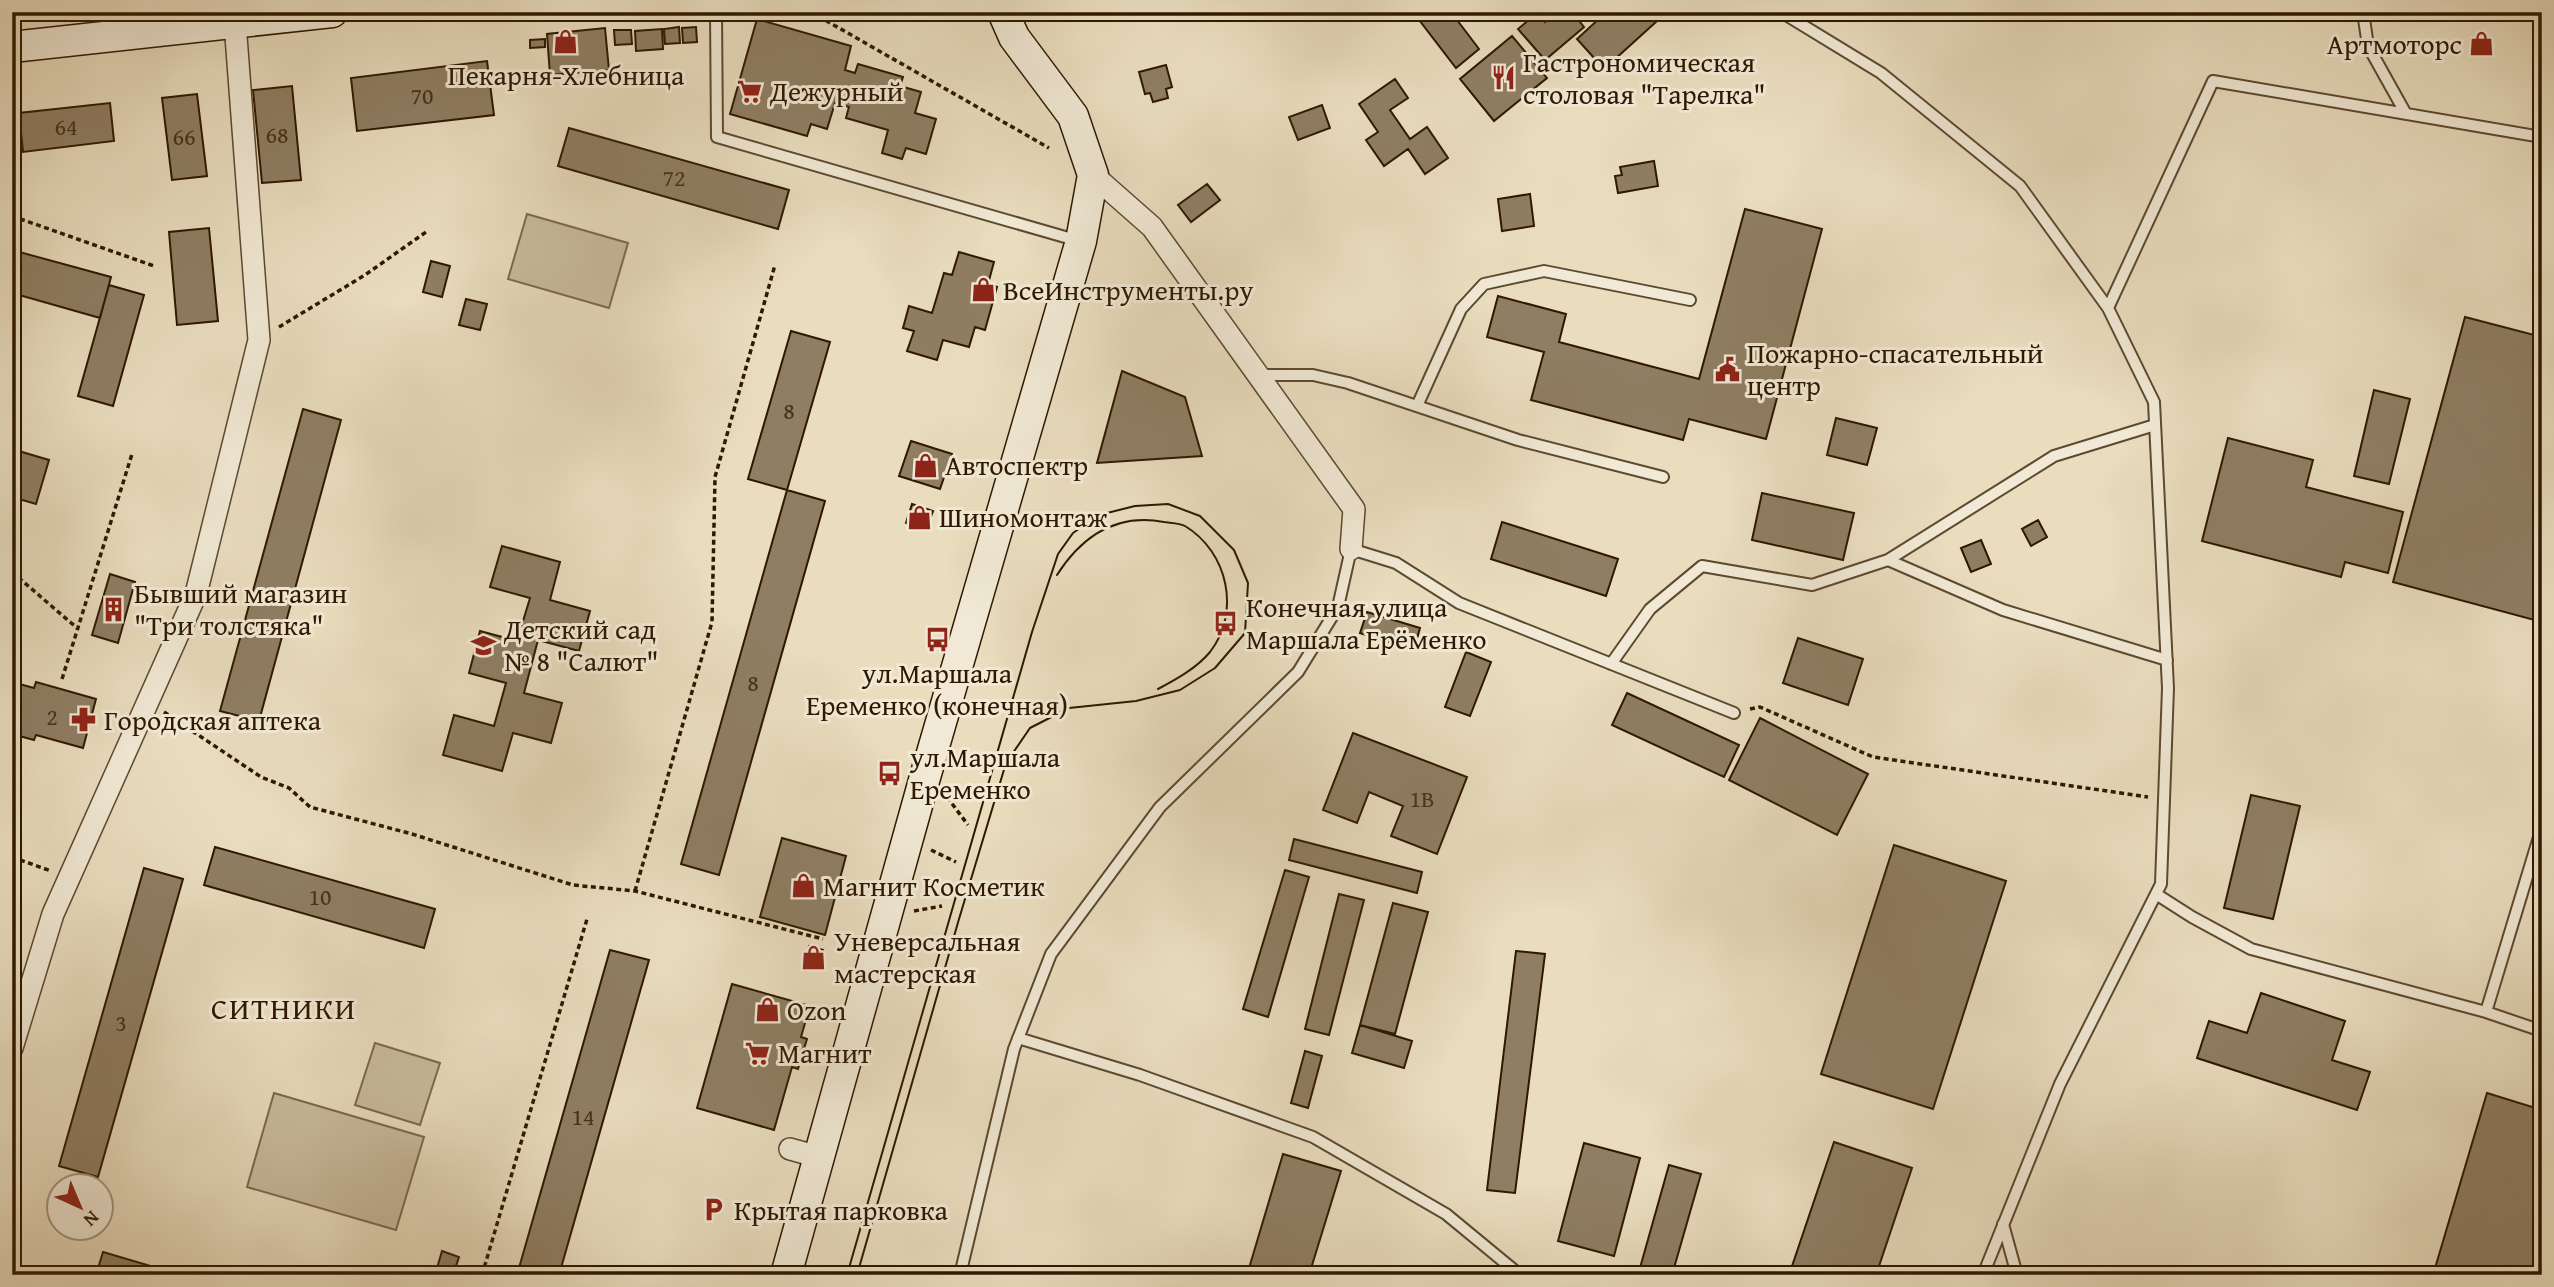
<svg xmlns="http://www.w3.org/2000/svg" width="2554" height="1287" font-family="'Gentium Book Plus',serif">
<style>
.green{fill:#c9bc9e;stroke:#7c6a4f;stroke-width:2}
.building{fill:#8f7e63;stroke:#2e1800;stroke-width:2}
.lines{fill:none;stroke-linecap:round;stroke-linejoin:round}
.lane-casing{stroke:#5d4930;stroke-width:14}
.street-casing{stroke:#5d4930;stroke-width:24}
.secondary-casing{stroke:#2e1800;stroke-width:33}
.path{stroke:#2e1800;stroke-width:3.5;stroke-dasharray:5 3.5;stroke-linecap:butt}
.lane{stroke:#f1e9d5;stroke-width:10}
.street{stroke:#f1e9d5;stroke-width:21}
.secondary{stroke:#f1e9d5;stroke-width:30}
.tram{stroke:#2e1800;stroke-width:2}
.labels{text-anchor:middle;stroke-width:6;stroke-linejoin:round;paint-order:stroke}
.number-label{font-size:24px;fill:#463219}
.poi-label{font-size:28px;fill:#2e1800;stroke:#f1e9d5;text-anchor:start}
.neighbourhood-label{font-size:30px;letter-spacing:2px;fill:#2e1800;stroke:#f1e9d5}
</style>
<rect width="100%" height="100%" fill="#e9ddbe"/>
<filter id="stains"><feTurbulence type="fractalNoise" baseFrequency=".00286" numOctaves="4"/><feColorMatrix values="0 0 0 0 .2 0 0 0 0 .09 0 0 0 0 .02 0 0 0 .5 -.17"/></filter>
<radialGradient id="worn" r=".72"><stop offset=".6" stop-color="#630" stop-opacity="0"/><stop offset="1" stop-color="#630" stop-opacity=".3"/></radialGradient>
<path class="green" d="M527,214L628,243L609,308L508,279Z
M375,1043L440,1063L420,1125L355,1105Z
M274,1093L424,1137L396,1230L247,1187Z"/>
<path class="building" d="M1413,12H1451L1479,49L1456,68Z
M1556,12H1572L1584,27L1545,60L1518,29L1537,13L1545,22Z
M1597,12H1667L1604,69L1577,39L1601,17Z
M757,19L851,46L845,70L855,73L858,64L903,77L900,86L921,92L915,113L936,119L926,154L906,148L902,159L882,153L888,130L846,118L849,107L835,103L827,129L811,124L807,136L730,114Z
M679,27L680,43L665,44L664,29Z
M696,27L697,42L683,43L682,28Z
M605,28L609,70L550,75L547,34Z
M662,29L663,49L636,51L635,31Z
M614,30H631L632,44L615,45Z
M1512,36L1547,78L1494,121L1460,79Z
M545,39V47L530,48V40Z
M487,61L494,115L357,131L351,78Z
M1166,65L1172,87L1166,89L1168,98L1153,102L1150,93L1145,94L1139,72Z
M1395,79L1408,98L1390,110L1410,139L1427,127L1448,158L1425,174L1408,149L1384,166L1366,140L1378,132L1359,104Z
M292,86L301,180L262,183L253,90Z
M197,94L207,176L172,180L162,98Z
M110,103L114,141L23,152L19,113Z
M1322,105L1330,128L1298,140L1289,117Z
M569,128L789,190L778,229L558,166Z
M1654,161L1658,186L1618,193L1615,176L1622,175L1620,167Z
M1207,184L1220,200L1191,222L1178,205Z
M1530,194L1534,226L1502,231L1498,199Z
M1745,209L1822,229L1766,439L1689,419L1683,440L1531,400L1544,352L1487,337L1498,296L1566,314L1559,342L1699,379Z
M209,228L218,321L177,325L169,232Z
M12,250L111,277L100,318L12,293Z
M959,252L994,262L988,284L997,287L985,330L975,327L969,347L943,340L937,360L907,351L914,331L903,328L909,306L932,313L944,273L952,275Z
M431,261L450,266L442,297L423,292Z
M109,285L144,295L113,406L78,396Z
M466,299L487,304L480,330L459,325Z
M2465,317L2542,337V622L2393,582Z
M791,331L830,342L787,490L748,479Z
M1122,371L1185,397L1202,456L1097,463Z
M2374,390L2410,399L2389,484L2354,476Z
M303,409L341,420L259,721L220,711Z
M1836,418L1877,428L1867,465L1827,455Z
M2228,438L2313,460L2306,487L2403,512L2388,573L2345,562L2341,577L2202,541Z
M911,441L952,454L940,489L899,476Z
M12,449L49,460L36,504L12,497Z
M787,490L825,501L719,875L681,864Z
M1762,493L1854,513L1843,560L1752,540Z
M912,504L933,511L926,530L906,523Z
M2038,520L2047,537L2031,546L2022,529Z
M1502,522L1618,559L1606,596L1491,559Z
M1981,540L1991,564L1971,572L1961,548Z
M502,546L560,562L550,600L590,611L579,651L538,640L524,693L562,703L551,743L513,733L502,771L443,755L454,715L494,726L506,683L469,673L480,631L517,641L530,598L490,587Z
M110,574L135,582L118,643L92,635Z
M1367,612L1420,628L1414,650L1360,633Z
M1798,638L1863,659L1848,705L1783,683Z
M1466,652L1491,662L1470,716L1445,707Z
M12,682L34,688L36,682L96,699L83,748L36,735L34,740L12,734Z
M1627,693L1739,745L1724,777L1612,725Z
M1760,718L1868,774L1837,835L1729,780Z
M1353,733L1467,777L1437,854L1391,836L1403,806L1369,792L1357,823L1323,810Z
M2251,795L2300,806L2273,919L2224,908Z
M782,838L846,856L825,935L760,917Z
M1294,839L1422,872L1417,893L1289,860Z
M1894,845L2006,881L1933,1109L1821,1074Z
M215,847L435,909L424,948L204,885Z
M144,868L183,879L98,1177L59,1166Z
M1285,870L1309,877L1268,1017L1243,1009Z
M1339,894L1364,900L1329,1035L1305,1029Z
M1393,903L1428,912L1395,1034L1360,1025Z
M809,946L823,950L818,967L805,963Z
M610,950L649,960L559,1275H517Z
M1516,951L1545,954L1515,1193L1487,1190Z
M732,984L810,1006L801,1037L807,1039L798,1069L792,1067L774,1130L697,1108Z
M2261,993L2345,1021L2332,1060L2370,1072L2357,1110L2197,1058L2209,1021L2247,1033Z
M1360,1025L1412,1041L1404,1068L1352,1053Z
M1305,1051L1322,1056L1308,1108L1291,1103Z
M2487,1093L2542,1110V1275H2433Z
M1834,1142L1912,1168L1876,1275H1789Z
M1584,1143L1640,1158L1614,1256L1558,1241Z
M1283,1154L1341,1171L1309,1275H1247Z
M1669,1165L1701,1174L1672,1275H1638Z
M442,1251L459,1257L453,1275H435Z
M103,1252L181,1275H96Z"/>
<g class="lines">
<defs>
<path id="lane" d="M716,12L717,137L1079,241
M1781,12L1881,73L2020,186L2108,308L2154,402L2168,688L2161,884L2060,1084L1983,1275
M2363,12L2368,46L2406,114
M2108,308L2213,81L2542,137
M1258,375H1313L1348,383L1518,440L1663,477
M1417,406L1461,309L1484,284L1544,271L1690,300
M1888,560L2003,610L2167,660
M1611,664L1650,609L1702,566L1812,585L1888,560L2054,456L2155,425
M2156,894L2192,917L2251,949L2486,1012L2542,827
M2486,1012L2542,1031
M1018,1038L1140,1075L1313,1137L1446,1214L1520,1275
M2003,1224L2017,1275
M960,1275L1014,1049L1051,954L1160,807L1298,672L1338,607L1351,549L1396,563L1459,603L1734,713"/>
<path id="street" d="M116,36L125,12
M1093,175L1152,227L1354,509L1351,549
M12,1048L53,914L196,594L259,340L235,23
M790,1149L819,1157"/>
<path id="secondary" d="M12,47L332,12
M786,1275L923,784L1081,241L1093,175L1073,116L1014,37L1003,12"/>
</defs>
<use href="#lane" class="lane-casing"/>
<use href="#street" class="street-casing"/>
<use href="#secondary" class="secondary-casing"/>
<path class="path" d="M811,12L1049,148
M12,216L154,266
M279,327L365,275L426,232
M12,572L77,628
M62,679L132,454
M1750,709L1760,707L1873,757L2148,797
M164,712L261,777L289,788L310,807L412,834L573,885L635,891L823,939
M947,797L968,825
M931,850L956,862
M12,857L51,871
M635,891L712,622L715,477L775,265
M914,911L942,906
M482,1275L587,919"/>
<use href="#lane" class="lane"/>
<use href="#street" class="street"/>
<use href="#secondary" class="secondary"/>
<path class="tram" d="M1057,575C1082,536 1116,513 1164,522C1171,523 1180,523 1185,526C1228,552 1241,612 1210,652C1197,668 1175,680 1158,689
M847,1275L1032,632L1058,554L1073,533L1099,515L1135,506L1168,504L1200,516L1234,550L1248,583L1245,633L1215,668L1180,690L1136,701L1069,708L1030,728L1006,763L959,919L857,1275"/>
</g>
<defs>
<symbol id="shop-bare" viewBox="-9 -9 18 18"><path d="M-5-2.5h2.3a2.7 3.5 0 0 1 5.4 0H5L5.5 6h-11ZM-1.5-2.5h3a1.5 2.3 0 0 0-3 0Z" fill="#8f2418" stroke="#f1e9d5" stroke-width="2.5" paint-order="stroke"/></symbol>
<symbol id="restaurant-bare" viewBox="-9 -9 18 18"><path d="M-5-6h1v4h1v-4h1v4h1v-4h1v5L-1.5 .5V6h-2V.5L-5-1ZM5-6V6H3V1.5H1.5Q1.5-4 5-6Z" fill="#8f2418" stroke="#f1e9d5" stroke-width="2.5" paint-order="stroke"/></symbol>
<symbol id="supermarket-bare" viewBox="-9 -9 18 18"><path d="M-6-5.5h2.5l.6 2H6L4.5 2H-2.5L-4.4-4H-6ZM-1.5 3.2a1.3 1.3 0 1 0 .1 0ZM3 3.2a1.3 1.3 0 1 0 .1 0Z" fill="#8f2418" stroke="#f1e9d5" stroke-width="2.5" paint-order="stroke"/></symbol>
<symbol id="civic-bare" viewBox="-9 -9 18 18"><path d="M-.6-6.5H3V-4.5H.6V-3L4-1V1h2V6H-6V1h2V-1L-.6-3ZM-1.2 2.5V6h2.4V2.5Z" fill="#8f2418" stroke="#f1e9d5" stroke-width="2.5" paint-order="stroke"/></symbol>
<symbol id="building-bare" viewBox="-9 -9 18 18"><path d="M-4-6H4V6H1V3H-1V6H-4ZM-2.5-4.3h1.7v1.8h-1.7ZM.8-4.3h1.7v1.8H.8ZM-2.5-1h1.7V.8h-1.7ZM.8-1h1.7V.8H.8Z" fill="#8f2418" stroke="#f1e9d5" stroke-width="2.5" paint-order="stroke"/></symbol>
<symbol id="bus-bare" viewBox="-9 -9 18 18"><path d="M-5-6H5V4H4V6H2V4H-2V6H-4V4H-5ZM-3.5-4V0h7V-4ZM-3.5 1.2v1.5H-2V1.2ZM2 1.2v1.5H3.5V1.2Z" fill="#8f2418" stroke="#f1e9d5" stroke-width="2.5" paint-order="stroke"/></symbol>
<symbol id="school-bare" viewBox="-9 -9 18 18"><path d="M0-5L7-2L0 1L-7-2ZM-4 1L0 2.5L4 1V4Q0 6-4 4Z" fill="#8f2418" stroke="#f1e9d5" stroke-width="2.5" paint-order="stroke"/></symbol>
<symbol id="pharmacy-bare" viewBox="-9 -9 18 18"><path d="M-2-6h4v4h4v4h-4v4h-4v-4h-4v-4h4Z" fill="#8f2418" stroke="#f1e9d5" stroke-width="2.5" paint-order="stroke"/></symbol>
<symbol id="parking-bare" viewBox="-9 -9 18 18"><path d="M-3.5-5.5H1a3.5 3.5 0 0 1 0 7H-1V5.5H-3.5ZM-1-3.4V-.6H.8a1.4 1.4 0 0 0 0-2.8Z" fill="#8f2418" stroke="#f1e9d5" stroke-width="2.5" paint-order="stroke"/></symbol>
</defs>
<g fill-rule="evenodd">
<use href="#shop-bare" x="548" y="24" width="35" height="35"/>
<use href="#shop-bare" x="2464" y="26" width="35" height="35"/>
<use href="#restaurant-bare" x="1486" y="60" width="35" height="35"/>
<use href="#supermarket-bare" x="732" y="74" width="35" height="35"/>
<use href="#shop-bare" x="966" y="272" width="35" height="35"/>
<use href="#civic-bare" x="1710" y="352" width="35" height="35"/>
<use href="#shop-bare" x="908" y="448" width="35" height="35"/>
<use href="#shop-bare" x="902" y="500" width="35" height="35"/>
<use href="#building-bare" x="96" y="592" width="35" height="35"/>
<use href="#bus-bare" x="1208" y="606" width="35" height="35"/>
<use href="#bus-bare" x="920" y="622" width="35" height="35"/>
<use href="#school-bare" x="466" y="628" width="35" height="35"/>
<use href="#pharmacy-bare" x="66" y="702" width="35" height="35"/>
<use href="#bus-bare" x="872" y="756" width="35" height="35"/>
<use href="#shop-bare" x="786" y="868" width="35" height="35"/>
<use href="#shop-bare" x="796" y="940" width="35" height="35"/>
<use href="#shop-bare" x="750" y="992" width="35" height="35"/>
<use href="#supermarket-bare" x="740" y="1036" width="35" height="35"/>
<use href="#parking-bare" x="696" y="1192" width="35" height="35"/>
</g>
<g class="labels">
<g class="number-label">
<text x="422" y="104">70</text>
<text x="66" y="135">64</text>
<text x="277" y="143">68</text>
<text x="184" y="145">66</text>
<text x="674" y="186">72</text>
<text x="789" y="419">8</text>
<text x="753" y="691">8</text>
<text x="52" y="725">2</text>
<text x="1422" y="807">1В</text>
<text x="320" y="905">10</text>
<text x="121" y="1031">3</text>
<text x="583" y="1125">14</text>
</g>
<g class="poi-label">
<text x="2462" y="54" text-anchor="end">Артмоторс</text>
<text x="1523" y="72">Гастрономическая<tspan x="1523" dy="32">столовая "Тарелка"</tspan></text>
<text x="566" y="85" text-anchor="middle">Пекарня-Хлебница</text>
<text x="770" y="101">Дежурный</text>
<text x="1003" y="300">ВсеИнструменты.ру</text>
<text x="1747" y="363">Пожарно-спасательный<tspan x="1747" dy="32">центр</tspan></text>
<text x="945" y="475">Автоспектр</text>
<text x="939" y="527">Шиномонтаж</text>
<text x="134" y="603">Бывший магазин<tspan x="134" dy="32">"Три толстяка"</tspan></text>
<text x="1246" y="617">Конечная улица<tspan x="1246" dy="32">Маршала Ерёменко</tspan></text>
<text x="504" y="639">Детский сад<tspan x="504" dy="32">№ 8 "Салют"</tspan></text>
<text x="937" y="683" text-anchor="middle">ул.Маршала<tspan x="937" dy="32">Еременко (конечная)</tspan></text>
<text x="104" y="730">Городская аптека</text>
<text x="910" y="767">ул.Маршала<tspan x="910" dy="32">Еременко</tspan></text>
<text x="823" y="896">Магнит Косметик</text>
<text x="834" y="951">Уневерсальная<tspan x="834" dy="32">мастерская</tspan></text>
<text x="787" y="1020">Ozon</text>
<text x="778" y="1063">Магнит</text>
<text x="734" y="1220">Крытая парковка</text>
</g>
<g class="neighbourhood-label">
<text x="284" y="1019">СИТНИКИ</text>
</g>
</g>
<rect width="2554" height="1287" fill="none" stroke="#e9ddbe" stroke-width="42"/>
<rect x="14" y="14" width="2526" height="1259" fill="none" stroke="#2e1800" stroke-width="3.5"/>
<rect x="21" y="21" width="2512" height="1245" fill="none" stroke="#2e1800" stroke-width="2"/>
<g transform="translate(80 1207) rotate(136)"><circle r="33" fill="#f1e9d5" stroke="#a39580" stroke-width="2"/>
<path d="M0-5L12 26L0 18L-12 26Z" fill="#8f2418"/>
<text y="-10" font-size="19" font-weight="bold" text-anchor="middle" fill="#2e1800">N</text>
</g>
<rect width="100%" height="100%" filter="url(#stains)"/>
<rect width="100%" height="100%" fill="url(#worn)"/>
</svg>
